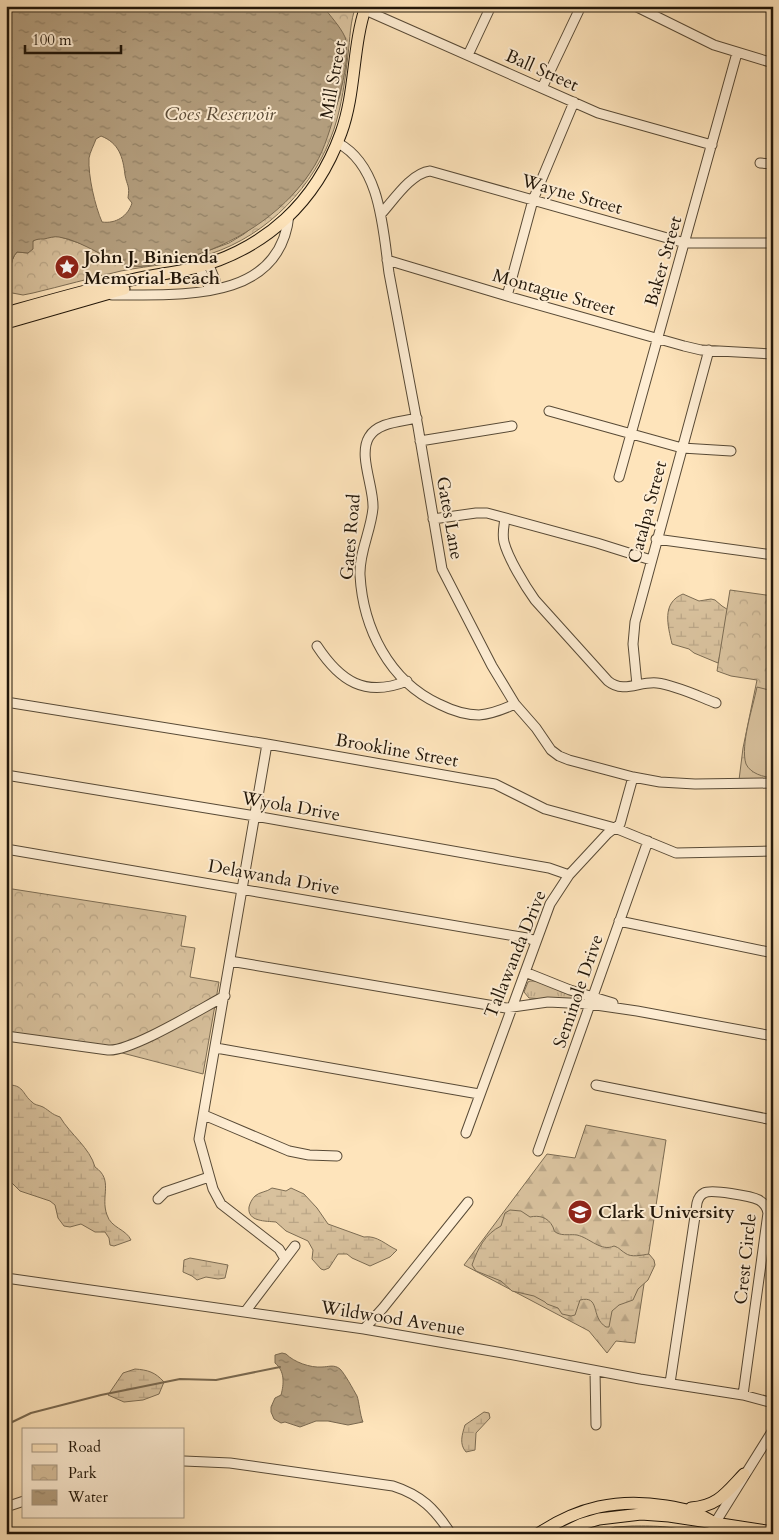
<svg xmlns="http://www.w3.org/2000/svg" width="779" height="1540" font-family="Cardo,serif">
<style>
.grass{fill:url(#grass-tufts);stroke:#7c6c53}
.forest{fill:url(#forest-firs);stroke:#7c6c53}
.wetland{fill:url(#wetland-marsh);stroke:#7c6c53}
.park{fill:url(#park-crowns);stroke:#7c6c53}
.pitch{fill:#d8c19d;stroke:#7c6c53}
.water{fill:url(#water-ripples);stroke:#79684f;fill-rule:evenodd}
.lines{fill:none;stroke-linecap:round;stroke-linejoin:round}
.stream{stroke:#79684f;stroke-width:2}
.minor-casing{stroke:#584a36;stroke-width:11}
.major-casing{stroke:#211609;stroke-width:13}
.minor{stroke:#feedd3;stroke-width:9}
.major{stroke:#fee4bb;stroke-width:11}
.labels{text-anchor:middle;stroke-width:4;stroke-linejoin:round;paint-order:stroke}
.street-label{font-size:18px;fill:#211609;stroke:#feedd3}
.poi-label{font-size:18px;font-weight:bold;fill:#211609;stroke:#feedd3;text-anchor:start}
.water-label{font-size:19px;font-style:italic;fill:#5b4c38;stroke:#feedd3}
</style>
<defs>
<pattern id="grass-tufts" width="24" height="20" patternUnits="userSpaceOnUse" patternTransform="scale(1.25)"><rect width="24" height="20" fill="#d8c19d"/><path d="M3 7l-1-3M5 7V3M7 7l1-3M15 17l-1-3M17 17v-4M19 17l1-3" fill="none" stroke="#b9a586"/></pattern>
<pattern id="forest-firs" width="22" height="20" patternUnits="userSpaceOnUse" patternTransform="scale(1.25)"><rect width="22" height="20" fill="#d8c19d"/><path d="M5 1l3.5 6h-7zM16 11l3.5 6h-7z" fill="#b9a586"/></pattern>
<pattern id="wetland-marsh" width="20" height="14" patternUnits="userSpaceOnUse" patternTransform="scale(1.25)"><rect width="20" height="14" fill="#d8c19d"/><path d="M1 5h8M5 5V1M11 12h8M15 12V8" fill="none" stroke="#b9a586"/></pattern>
<pattern id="park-crowns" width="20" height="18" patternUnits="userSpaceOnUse" patternTransform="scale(1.25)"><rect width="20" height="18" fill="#d8c19d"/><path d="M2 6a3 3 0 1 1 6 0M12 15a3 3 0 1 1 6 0" fill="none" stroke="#b9a586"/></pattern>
<pattern id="water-ripples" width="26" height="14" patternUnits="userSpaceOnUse" patternTransform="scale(1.25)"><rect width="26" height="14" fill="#b39e7e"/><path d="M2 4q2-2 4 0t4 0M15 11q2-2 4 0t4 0" fill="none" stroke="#918065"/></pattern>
</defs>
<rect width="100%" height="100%" fill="#fee4bb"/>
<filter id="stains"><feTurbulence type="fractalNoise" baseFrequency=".004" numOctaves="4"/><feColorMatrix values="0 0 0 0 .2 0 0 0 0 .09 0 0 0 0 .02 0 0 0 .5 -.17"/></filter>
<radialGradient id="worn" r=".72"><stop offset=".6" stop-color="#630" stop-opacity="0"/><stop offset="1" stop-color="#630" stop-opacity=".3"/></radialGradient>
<path class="grass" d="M530,981H537L582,998L578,1001L529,998L524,992L528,982Z"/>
<path class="forest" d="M586,1125L666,1140L635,1343L616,1341L607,1353L589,1331L464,1265L547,1154L575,1158Z"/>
<path class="wetland" d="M683,594L699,601L711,599L715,600L722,606L733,613L718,663L694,653L689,649L672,644C668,626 661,603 683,594Z
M6,1085C24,1084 22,1094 32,1102C34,1105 39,1105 43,1107C50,1111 51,1114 60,1117C70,1134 90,1148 95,1167C114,1180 100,1196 107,1215C111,1228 126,1229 131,1240L114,1246L110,1245L109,1238L105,1232H95L81,1224L70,1227L64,1226L58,1218L55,1205L50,1201L20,1191L9,1180L6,1181Z
M272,1188L286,1191L291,1188L304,1194L317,1208L328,1224L364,1237C377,1235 386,1245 397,1250L390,1257L370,1266L352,1258L347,1254H338L329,1268L324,1270L321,1269L312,1259L313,1250L308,1241L286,1231L276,1222C266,1221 247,1222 249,1207C250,1203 252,1199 255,1196C259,1192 267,1192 272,1188Z
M510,1210L521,1211L530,1217C539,1215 548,1217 553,1227C554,1230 554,1232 557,1233C563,1236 571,1234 577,1235C590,1238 601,1252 614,1246C620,1248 620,1250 625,1253C631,1258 642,1255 649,1254L654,1260L655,1265L648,1280L638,1289L633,1300L619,1305L612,1311L609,1327H606C590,1317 601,1295 580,1300L575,1315L571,1316L562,1314L558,1308L547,1304L545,1302L534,1296L512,1291L501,1281L476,1271L472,1265C478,1248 485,1234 501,1226L505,1213Z
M190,1258L228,1265L225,1278L218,1279L206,1277L197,1280L192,1276L183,1272L184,1260Z
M135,1369C148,1370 155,1372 164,1382L159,1394L143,1400L124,1402L108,1395L123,1373Z
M484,1412L489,1413L490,1418L476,1433L475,1450L466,1452C459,1444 462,1435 465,1425Z"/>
<path class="park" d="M323,6H356C350,21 350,39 348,55C345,80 342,105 334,129C315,186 268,235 210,254C181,264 151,265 121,271C91,278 62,286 33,293L23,295L7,292L11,288C10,277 9,260 17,252L28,253L33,241L37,239L58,236L82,244L134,266H145L191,257L229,243L244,234L292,195L305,180L315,164L324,144L340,95L346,59L329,15Z
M730,590L773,596V779L739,780L743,748L757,680L731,676L717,671Z
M6,888L186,916L181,946L195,948L190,977L219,982L203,1074L84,1043L6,1032L9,1000H6Z
M632,1526C646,1526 679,1525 690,1534H590L615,1527Z"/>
<path class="pitch" d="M757,687L773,691V777C764,778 750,773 746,764C740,745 753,707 757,687Z"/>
<path class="water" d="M6,6H323C330,16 340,26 345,37C351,55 341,90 336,108C331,127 325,148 315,165C289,209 241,241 193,256C180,261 165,262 152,265C146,266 139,267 133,266C107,262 85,241 59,237C54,236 49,238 44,239C39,239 37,239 33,241V249L28,253L17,252C9,260 10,277 11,288L6,293ZM101,136C119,143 123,157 125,175C127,186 130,185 128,198L132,203C128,216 116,224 102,222C95,206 88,176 89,158C90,152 94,145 96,139Z
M282,1353L286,1354C294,1362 310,1368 322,1367C328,1367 334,1364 340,1369C345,1374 353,1389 357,1396C359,1401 360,1415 363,1422L348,1425L328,1421H316L300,1427L285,1422L281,1423L274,1419L271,1412V1407L275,1398L281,1395C284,1384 285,1371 275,1363V1355Z"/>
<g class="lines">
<path class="stream" d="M6,1425L31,1413L101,1395L180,1379L216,1380L280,1367"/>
<defs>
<path id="minor" d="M635,6L714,45L773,63
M365,10L598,113L712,145
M468,55L491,6
M542,88L581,6
M338,143C381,166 383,230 389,273L418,427L442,569L492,666L515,704L536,728L551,750L559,756L569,760L633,777L660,782L695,784L773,783
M760,163L773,164
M381,214C393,201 411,173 430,171L685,243H773
M387,260L507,296L684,346L701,350L773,354
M198,266L211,290L215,280L208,263
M112,295C178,294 280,304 289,215
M507,296L533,200L574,102
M549,411L682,448L731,451
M417,418C401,422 378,422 369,437C358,455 374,487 373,508C371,531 359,552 360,575C363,628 389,681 439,704C451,710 466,715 479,715C492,714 504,709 515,704
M420,441L512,426
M619,477L737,53
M505,518C504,526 502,534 504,542C508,558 525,586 535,600L608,681C624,694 639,681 657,683C675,685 698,696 716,703
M433,519L476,513H487L597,543L651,560
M656,539L773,555
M317,646C340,681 365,698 407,681
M637,685L633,644L635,622L709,350
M6,702L267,744L495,784L545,809L615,828L676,853L773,851
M267,744L199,1139L213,1189L221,1204L279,1249L285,1259
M6,775L255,816L549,868L569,875
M6,849L527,938L536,941
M619,921L773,953
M230,961L506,1008L548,1002L589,1004L637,1011L773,1036
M525,972L570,990L613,1003
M6,1036L108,1050C131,1052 202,1008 225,996
M216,1048L479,1094
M596,1085L773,1120
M204,1115L289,1151L309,1155L337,1156
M466,1133L550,904L569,875L607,834L620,824L633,777
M538,1151L648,841
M158,1199L165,1192L209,1177
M6,1278L364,1329L503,1353L640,1379L743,1395L773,1403
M245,1312L295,1246
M364,1329L383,1308L468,1202
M595,1371L596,1425
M670,1383L697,1203C698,1199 700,1195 704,1193C711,1189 751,1196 759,1200C764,1203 767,1207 768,1213L743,1395
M184,1461L230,1463L393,1486C421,1495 435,1509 451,1534
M6,1507L24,1501
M711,1534L715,1523L773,1430"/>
<path id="major" d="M6,313C48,301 89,289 131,280C152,275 173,273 194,268C266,249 316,202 341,133C356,92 352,47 366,6
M6,323L124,289
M691,1508C718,1506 726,1493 744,1474
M538,1534C578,1507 618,1498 666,1506C685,1509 697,1512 713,1522
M561,1534L582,1524L599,1519L641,1514L669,1516L773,1532"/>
</defs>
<use href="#minor" class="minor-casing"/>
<use href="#major" class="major-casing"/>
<use href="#minor" class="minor"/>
<use href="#major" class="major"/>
</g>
<defs>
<symbol id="sight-disc" viewBox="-11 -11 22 22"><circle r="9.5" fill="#8f2418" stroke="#feedd3"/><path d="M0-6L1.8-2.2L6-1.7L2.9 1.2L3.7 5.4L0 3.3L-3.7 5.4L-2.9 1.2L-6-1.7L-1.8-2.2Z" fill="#fff"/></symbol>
<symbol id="university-disc" viewBox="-11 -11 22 22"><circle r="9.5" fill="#8f2418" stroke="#feedd3"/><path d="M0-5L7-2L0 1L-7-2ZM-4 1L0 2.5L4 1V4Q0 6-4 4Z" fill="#fff"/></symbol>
</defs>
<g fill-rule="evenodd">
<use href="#sight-disc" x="53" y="253" width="28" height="28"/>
<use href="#university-disc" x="566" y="1198" width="28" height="28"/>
</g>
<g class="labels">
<g class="street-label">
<text transform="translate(542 70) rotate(24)" y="6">Ball Street</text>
<text transform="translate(333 80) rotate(-80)" y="6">Mill Street</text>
<text transform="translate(572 194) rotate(16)" y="6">Wayne Street</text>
<text transform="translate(663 261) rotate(-74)" y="6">Baker Street</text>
<text transform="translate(554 292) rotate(16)" y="6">Montague Street</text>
<text transform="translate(647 512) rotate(-75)" y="6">Catalpa Street</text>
<text transform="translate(450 518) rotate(80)" y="6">Gates Lane</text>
<text transform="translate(350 537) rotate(-85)" y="6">Gates Road</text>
<text transform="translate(397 750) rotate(10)" y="6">Brookline Street</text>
<text transform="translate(291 806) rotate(10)" y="6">Wyola Drive</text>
<text transform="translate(274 877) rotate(10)" y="6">Delawanda Drive</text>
<text transform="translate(515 954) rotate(-68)" y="6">Tallawanda Drive</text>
<text transform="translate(578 991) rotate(-71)" y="6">Seminole Drive</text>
<text transform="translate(745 1259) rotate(-84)" y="6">Crest Circle</text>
<text transform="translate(393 1318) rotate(9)" y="6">Wildwood Avenue</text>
</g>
<g class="poi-label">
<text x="84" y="263">John J. Binienda<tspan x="84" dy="21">Memorial Beach</tspan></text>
<text x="598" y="1218">Clark University</text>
</g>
<g class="water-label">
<text x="220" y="120">Coes Reservoir</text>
</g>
</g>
<rect width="779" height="1540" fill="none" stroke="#fee4bb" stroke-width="25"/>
<rect x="8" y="8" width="764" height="1525" fill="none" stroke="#211609" stroke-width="2.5"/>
<rect x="12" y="12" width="754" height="1515" fill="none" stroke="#211609"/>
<rect x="22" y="1428" width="162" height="90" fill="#feedd3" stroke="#a69782"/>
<rect x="32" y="1444" width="25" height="8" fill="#fee4bb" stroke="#a69782"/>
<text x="68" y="1452" font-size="15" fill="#211609">Road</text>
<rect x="32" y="1465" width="25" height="15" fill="url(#park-crowns)" stroke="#a69782"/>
<text x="68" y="1478" font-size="15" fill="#211609">Park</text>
<rect x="32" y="1490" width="25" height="15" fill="url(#water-ripples)" stroke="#a69782"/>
<text x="68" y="1502" font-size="15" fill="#211609">Water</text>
<path d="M25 45v8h96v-8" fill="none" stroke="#211609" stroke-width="2.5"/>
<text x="32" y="45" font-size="15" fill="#211609" stroke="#feedd3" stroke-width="4" paint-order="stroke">100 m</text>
<rect width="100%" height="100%" filter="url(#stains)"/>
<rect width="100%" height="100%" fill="url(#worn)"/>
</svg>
